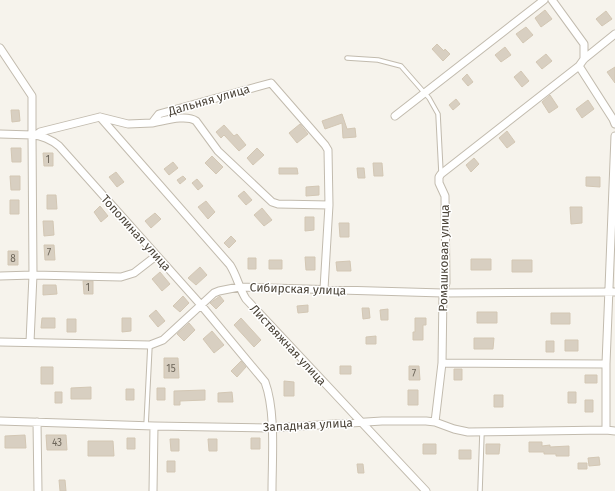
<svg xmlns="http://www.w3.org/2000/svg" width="615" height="491" font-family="'Fira Sans',sans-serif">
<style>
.building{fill:#d8cfc1;stroke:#d3c7b4}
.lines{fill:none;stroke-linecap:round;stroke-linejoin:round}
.service-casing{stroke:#c2bbae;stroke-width:5.5}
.minor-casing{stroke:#c2bbae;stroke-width:9}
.service{stroke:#fff;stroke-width:3.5}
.minor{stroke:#fff;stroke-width:7}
.labels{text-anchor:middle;stroke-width:3;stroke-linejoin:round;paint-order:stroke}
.number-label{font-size:10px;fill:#6e675b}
.street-label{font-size:12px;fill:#4b4439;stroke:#fff}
</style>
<rect width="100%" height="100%" fill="#f6f3ec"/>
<path class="building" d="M545,10L552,19L541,27L535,18Z
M606,11L612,19L602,26L596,19Z
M526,27L533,35L523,43L516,34Z
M437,44L444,51L445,49L450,54L443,61L432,49Z
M505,47L511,55L501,62L495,55Z
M546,54L552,61L542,69L536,62Z
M615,67V83L607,72Z
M521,71L529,81L522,87L514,77Z
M467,74L473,82L468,86L462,79Z
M550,95L558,107L549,113L542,102Z
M456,99L460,104L453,110L449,105Z
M588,100L594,109L582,118L576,109Z
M11,110H19L20,121L12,122Z
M342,114L347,129L355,128L356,137L343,138L342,123L325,129L322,121Z
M300,124L308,134L297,143L289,133Z
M224,125L234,136L237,134L246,145L239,151L224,135L221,138L216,132Z
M507,131L515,142L507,148L499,138Z
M11,148H21V162H12Z
M257,148L264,155L253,165L247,158Z
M43,153H53V166H44Z
M212,156L223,167L216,174L205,163Z
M474,158L479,164L471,172L466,165Z
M173,162L178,168L169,175L164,169Z
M373,163H382L383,176H374Z
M279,168H297L298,174H279Z
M357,168H364L365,178H358Z
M116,172L124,182L117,187L109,177Z
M10,176H20V190H11Z
M183,176L186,179L180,184L177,180Z
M586,177H600V187L586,186Z
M197,179L203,186L198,190L192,183Z
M319,186V195L306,196V187Z
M244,191L252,200L246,205L238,196Z
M47,195H56L57,209H47Z
M10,200H19V214H10Z
M206,201L215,212L208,219L198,207Z
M100,206L108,216L101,222L94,212Z
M570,207H582V223L571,224Z
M262,208L272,220L264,226L254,215Z
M155,213L161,219L151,228L145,221Z
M305,217H314V230L305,231Z
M43,221H53L54,235L44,236Z
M339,223H349V237H340Z
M231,236L236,241L229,248L224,243Z
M44,245H54L55,260H45Z
M8,251H18V265H8Z
M305,257H315V270H306Z
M248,258H256V269H248Z
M471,259H491V270H471Z
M269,260H282V269H269Z
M512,260H532V272H512Z
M350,261L351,271H337L336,262Z
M200,267L207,275L196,285L188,278Z
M160,272L170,284L162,291L152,279Z
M83,281H93V294H84Z
M43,285H56L57,294L43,295Z
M183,296L189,303L180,312L173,306Z
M220,296L224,301L216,309L210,303Z
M308,305V312L298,313L297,306Z
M362,308H369L370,318L363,319Z
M388,309V320H381L380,310Z
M156,310L165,321L158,327L149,316Z
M477,312H497V323H477Z
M551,313H570V324H551Z
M42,318H55V328H41Z
M122,318H131V331L122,332Z
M241,318L261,340L254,347L234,325Z
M415,318H426V325H423V340H413V332H415Z
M67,319H76V332H67Z
M189,323L195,330L184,341L177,334Z
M212,331L224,345L214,353L203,339Z
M376,336V344H366V337Z
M474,338H494L493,349H474Z
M565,340H578V351H565Z
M546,341H554V352H546Z
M164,358H178L179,378H164Z
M241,361L246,367L237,377L231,371Z
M340,366H351V374H340Z
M409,366H419L420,380H409Z
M41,367H53V384H41Z
M454,369H462V380H454Z
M585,375H597V383H585Z
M284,381L294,382V396H284Z
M91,387V399H71V388Z
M157,388H165V400H157Z
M126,389H134V400H126Z
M205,390V400L180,401V405H174V391Z
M408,390H418V405H408Z
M55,392H62V403H55Z
M232,392L233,402H218V393Z
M568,392H576V403H568Z
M494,395H503V407H494Z
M585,400H593V412H585Z
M25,435L26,448H5V436Z
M46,435H66L67,450H47Z
M127,438H135V449H127Z
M251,438H260V449H251Z
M170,439H179V451H171Z
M208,439H217V451H209Z
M88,441H113L114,456H88Z
M529,442H542V446L550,445V447L569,446V456H556V454H544V452H529Z
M423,444H436V454H423Z
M486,444H500L499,454H486Z
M459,450H471V459H459Z
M599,457L600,465L589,466L588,458Z
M167,461H175V472H167Z
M578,463H587V469H578Z
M357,464H363L364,473H358Z
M59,480H65L66,491H60Z"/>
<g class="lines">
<defs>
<path id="service" d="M347,58L378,60L401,66L429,98L438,114L441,173
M146,426L150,345
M480,491L482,432"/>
<path id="minor" d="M552,0L584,44V59
M0,48L32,96V135C41,135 52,140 59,146L201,305L265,382C276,412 272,458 272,491
M579,66L613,119L615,124
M395,116L544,0
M100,117L230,265C237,276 239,288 246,299L426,491
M152,123C164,121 186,114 196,121L218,151L272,202L278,204L329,205
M0,134L32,135L33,275L30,342
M36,135L40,132L100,117L128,124L152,123L159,114L271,83L325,145L328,150L329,205L324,289
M0,276L33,275L121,277L134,273L156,256
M0,342L150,345L163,340L214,293L219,291L239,287L443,293L615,292
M442,363L606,364
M0,421L154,426L272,428L382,421H426L435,422L454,429L468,432L606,430L615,431
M37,422L38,491
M435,422L442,363L443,293L446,283L445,196L439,183V177L441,174L579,66L584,59L615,34
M606,430V364L615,136
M153,491L154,426"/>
</defs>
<use href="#service" class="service-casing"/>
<use href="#minor" class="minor-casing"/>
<use href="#service" class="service"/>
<use href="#minor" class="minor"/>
</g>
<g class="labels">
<g class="number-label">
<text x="48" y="163">1</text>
<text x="49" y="256">7</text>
<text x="13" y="262">8</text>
<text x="88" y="291">1</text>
<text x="171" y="372">15</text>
<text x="414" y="377">7</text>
<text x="57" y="446">43</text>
</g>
<g class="street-label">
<text transform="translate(209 100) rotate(-16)" y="4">Дальняя улица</text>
<text transform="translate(136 233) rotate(48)" y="4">Тополиная улица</text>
<text transform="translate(444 258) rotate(-89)" y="4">Ромашковая улица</text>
<text transform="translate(298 289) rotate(2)" y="4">Сибирская улица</text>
<text transform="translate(288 345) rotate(47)" y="4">Листвяжная улица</text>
<text transform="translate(308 425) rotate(-3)" y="4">Западная улица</text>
</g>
</g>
</svg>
